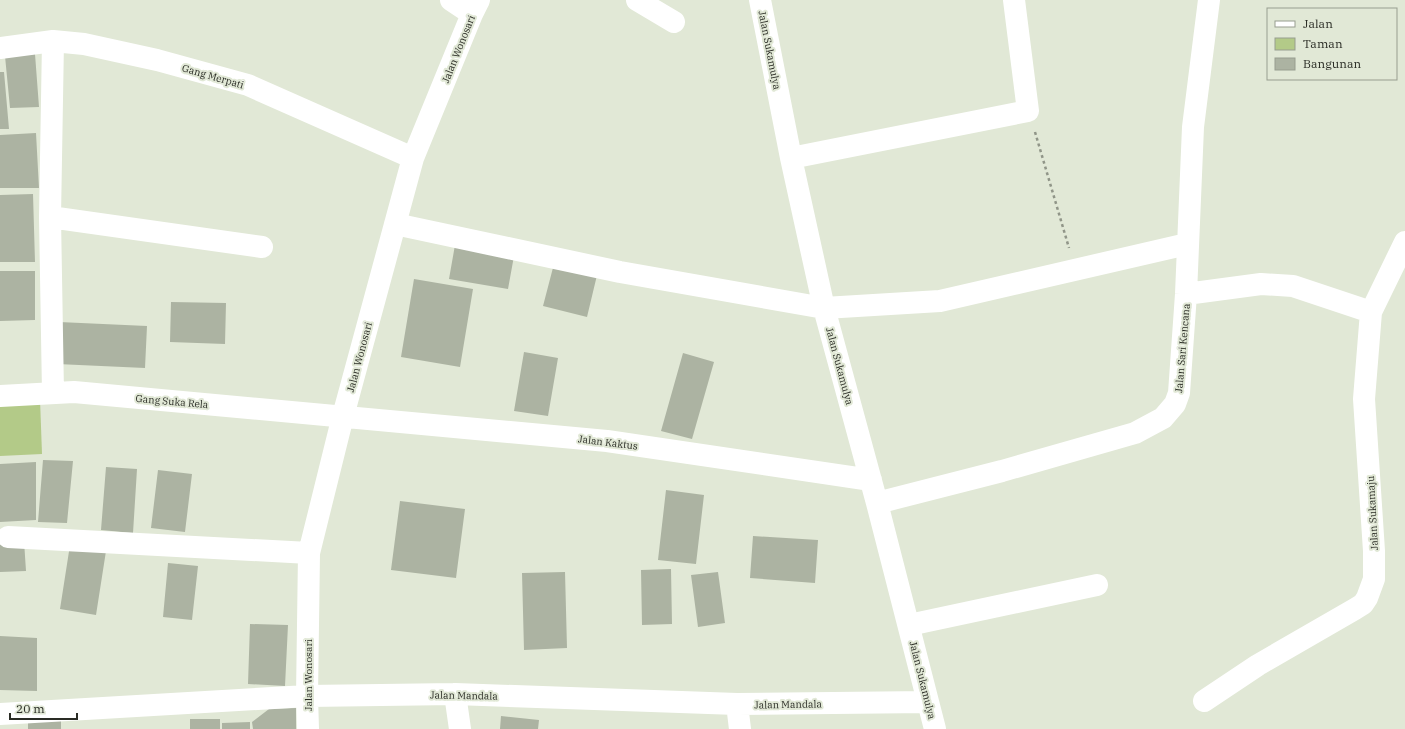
<svg xmlns="http://www.w3.org/2000/svg" width="1405" height="729" font-family="'IBM Plex Serif',serif">
<style>
.green{fill:#b3ca88}
.building{fill:#acb3a2}
.lines{fill:none;stroke-linecap:round;stroke-linejoin:round}
.path{stroke:#909588;stroke-width:2.5;stroke-dasharray:3 3;stroke-linecap:butt}
.minor{stroke:#fff;stroke-width:22}
.labels{text-anchor:middle;stroke-width:4;stroke-linejoin:round;paint-order:stroke}
.street-label{font-size:10px;fill:#2a2c25;stroke:#e1e8d6}
</style>
<rect width="100%" height="100%" fill="#e1e8d6"/>
<path class="green" d="M40,399L42,454L0,456V401Z"/>
<path class="building" d="M35,54L39,107L10,108L5,56Z
M0,72H4L9,129H0Z
M36,133L39,188H0V135Z
M33,194L35,262H0V195Z
M455,245L514,256L508,289L449,279Z
M555,260L598,271L587,317L543,306Z
M0,271H35V320L0,321Z
M414,279L473,289L460,367L401,357Z
M171,302L226,303L225,344L170,342Z
M59,322L147,326L145,368L57,364Z
M524,352L558,358L548,416L514,411Z
M683,353L714,362L692,439L661,431Z
M43,460L73,461L67,523L38,522Z
M36,462V520L0,522V464Z
M106,467L137,469L133,533L101,530Z
M158,470L192,474L185,532L151,528Z
M666,490L704,495L696,564L658,560Z
M400,501L465,509L456,578L391,570Z
M753,536L818,540L815,583L750,578Z
M24,541L26,571L0,572V542Z
M70,545L106,551L96,615L60,609Z
M168,563L198,566L192,620L163,617Z
M671,569L672,624L642,625L641,570Z
M565,572L567,648L524,650L522,573Z
M718,572L725,623L698,627L691,575Z
M250,624L288,625L285,686L248,684Z
M0,636L37,638V691L0,690Z
M296,708V729H253L252,722L269,709Z
M501,716L539,720L538,729H500Z
M61,718V729H28V720Z
M190,719H220V729H190Z
M250,722V729H222V723Z"/>
<g class="lines">
<path class="path" d="M1035,132L1069,248"/>
<path class="minor" d="M451,0L472,14
M637,0L674,22
M760,0L791,158L824,308L877,503L935,729
M53,41L50,217L53,393
M0,48L53,41L84,44L157,60L248,85L413,158
M791,158L1028,111L1014,0
M50,217L262,247
M395,224L620,272L824,308L940,301L1187,244
M1186,294L1261,284L1293,286L1371,312
M0,396L74,392L607,441L871,480
M877,503L1002,471L1135,433L1163,418L1175,404L1179,393L1186,294L1193,127L1209,0
M8,537L309,553
M909,625L1097,585
M455,694L460,729
M1204,701L1258,665L1355,609L1363,604L1367,598L1374,579V551L1364,399L1371,312L1405,242
M737,704L740,729
M0,714L307,696L455,694L737,704L928,702
M308,729L307,696L309,553L343,416L413,158L472,14L479,0"/>
</g>
<g class="labels">
<g class="street-label">
<text transform="translate(458 49) rotate(-68)" y="4">Jalan Wonosari</text>
<text transform="translate(770 50) rotate(79)" y="4">Jalan Sukamulya</text>
<text transform="translate(213 76) rotate(16)" y="4">Gang Merpati</text>
<text transform="translate(1182 348) rotate(-85)" y="4">Jalan Sari Kencana</text>
<text transform="translate(359 357) rotate(-75)" y="4">Jalan Wonosari</text>
<text transform="translate(840 366) rotate(75)" y="4">Jalan Sukamulya</text>
<text transform="translate(172 401) rotate(5)" y="4">Gang Suka Rela</text>
<text transform="translate(608 442) rotate(7)" y="4">Jalan Kaktus</text>
<text transform="translate(1372 513) rotate(-93)" y="4">Jalan Sukamaju</text>
<text transform="translate(308 675) rotate(-90)" y="4">Jalan Wonosari</text>
<text transform="translate(923 680) rotate(76)" y="4">Jalan Sukamulya</text>
<text transform="translate(464 695) rotate(1)" y="4">Jalan Mandala</text>
<text transform="translate(788 704) rotate(-1)" y="4">Jalan Mandala</text>
</g>
</g>
<rect x="1267" y="8" width="130" height="72" fill="#e1e8d6" stroke="#989d8f"/>
<rect x="1275" y="21" width="20" height="6" fill="#ffffff" stroke="#989d8f"/>
<text x="1303" y="28" font-size="12" fill="#2a2c25">Jalan</text>
<rect x="1275" y="38" width="20" height="12" fill="#b3ca88" stroke="#989d8f"/>
<text x="1303" y="48" font-size="12" fill="#2a2c25">Taman</text>
<rect x="1275" y="58" width="20" height="12" fill="#acb3a2" stroke="#989d8f"/>
<text x="1303" y="68" font-size="12" fill="#2a2c25">Bangunan</text>
<path d="M10 713v6h67v-6" fill="none" stroke="#2a2c25" stroke-width="2"/>
<text x="16" y="713" font-size="12" fill="#2a2c25" stroke="#e1e8d6" stroke-width="3" paint-order="stroke">20 m</text>
</svg>
